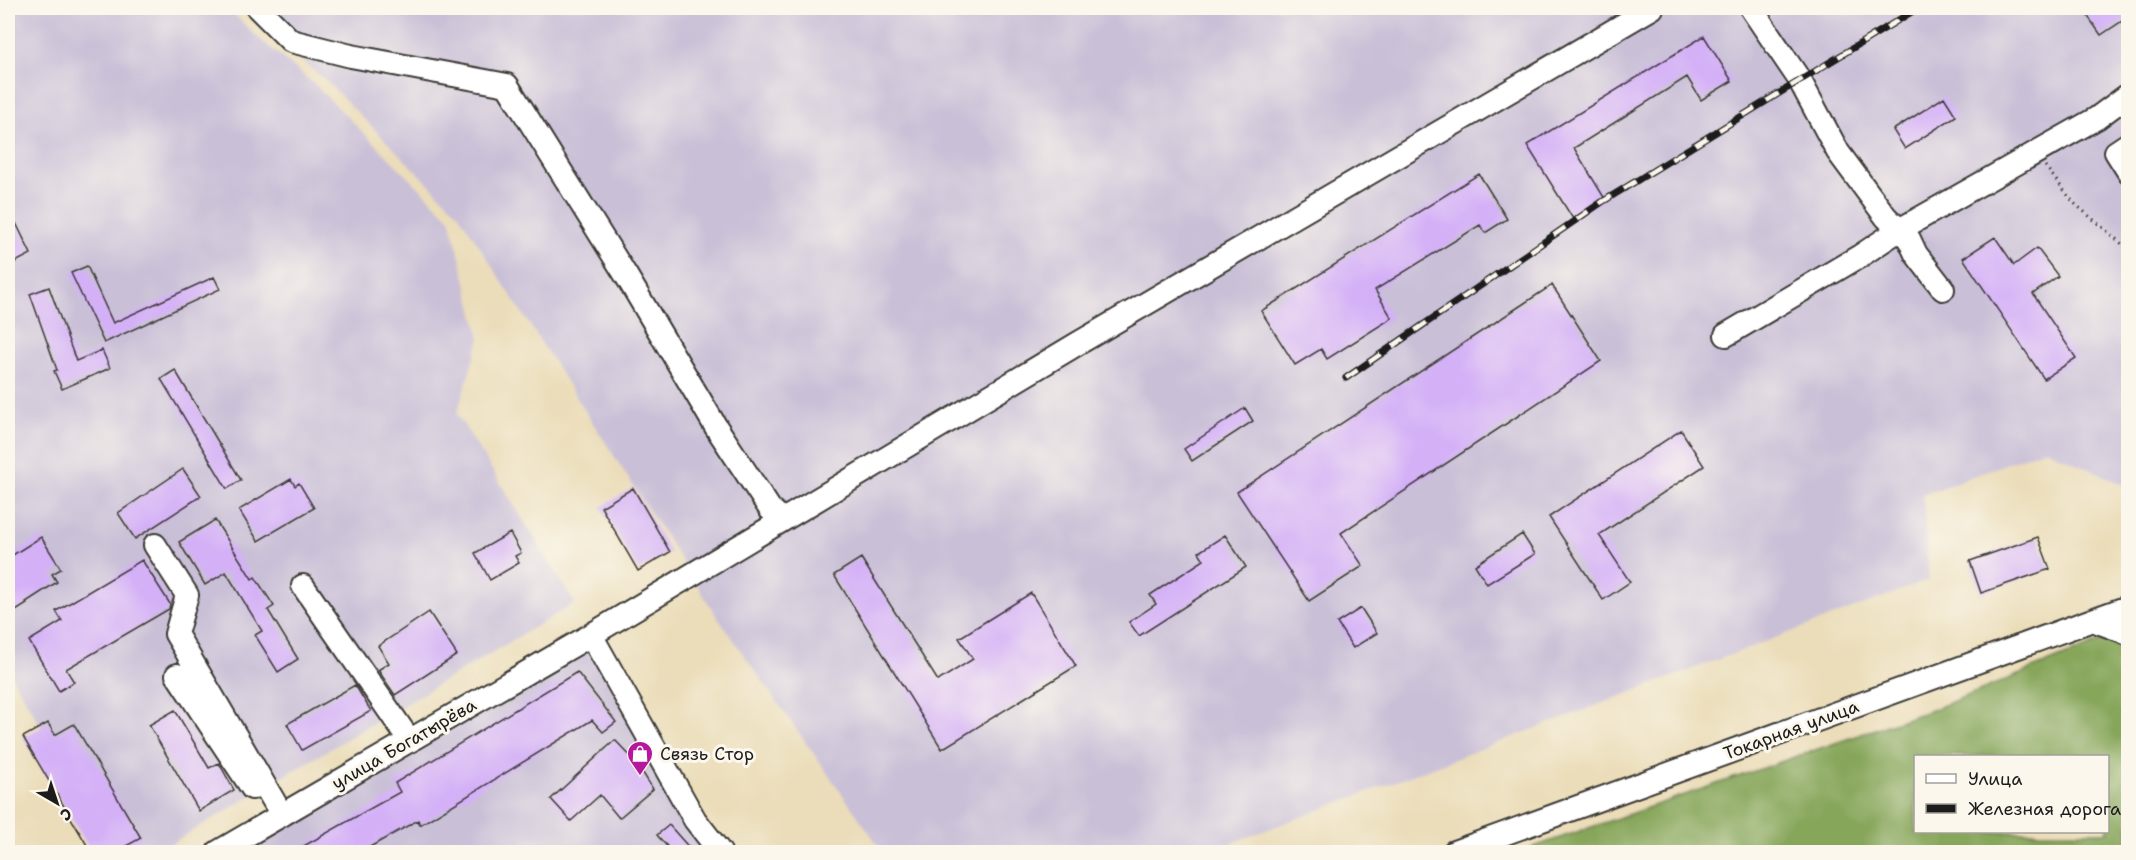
<svg xmlns="http://www.w3.org/2000/svg" width="2136" height="860" font-family="'Shantell Sans',sans-serif">
<style>
.industrial{fill:#c9bfd7}
.forest{fill:#86a65a;stroke:#51613b;stroke-width:1.5;fill-rule:evenodd}
.building{fill:#d4b1f7}
.lines{fill:none;stroke-linecap:round;stroke-linejoin:round}
.minor-casing{stroke:#3b3934;stroke-width:26}
.path{stroke:#3b3934;stroke-width:3;stroke-dasharray:1.5 4.5;stroke-linecap:butt}
.minor{stroke:#fff;stroke-width:22}
.rail-casing{stroke:#1c1c1c;stroke-width:7}
.rail{stroke:#fbf7ec;stroke-width:4.5;stroke-dasharray:14;stroke-linecap:butt}
.labels{text-anchor:middle;stroke-width:6;stroke-linejoin:round;paint-order:stroke}
.street-label{font-size:18px;fill:#1c1c1c;stroke:#fbf7ec}
.poi-label{font-size:18px;fill:#1c1c1c;stroke:#fbf7ec;text-anchor:start}
</style>
<rect width="100%" height="100%" fill="#fbf7ec"/>
<filter id="ink" filterUnits="userSpaceOnUse"><feTurbulence type="fractalNoise" baseFrequency=".0167" numOctaves="2"/><feDisplacementMap in="SourceGraphic" scale="12" xChannelSelector="R" yChannelSelector="G"/><feConvolveMatrix kernelMatrix="1 2 1 2 8 2 1 2 1" color-interpolation-filters="sRGB"/></filter>
<filter id="wash" filterUnits="userSpaceOnUse"><feTurbulence type="fractalNoise" baseFrequency=".008" numOctaves="4" result="noise"/><feDisplacementMap in="SourceGraphic" scale="24" xChannelSelector="R" yChannelSelector="G"/><feGaussianBlur stdDeviation="1.35" result="paint"/><feColorMatrix in="noise" values="0 0 0 0 0 0 0 0 0 0 0 0 0 0 0 0 0 1.4 0 .05"/><feComposite in="paint" operator="in"/></filter>
<g filter="url(#wash)">
<rect width="100%" height="100%" fill="#ebddb9"/>
<path class="industrial" d="M8,8H228L255,35L314,84L450,218L480,338L457,414L575,603L157,852H115L8,670Z
M241,8H2128V487L2045,449L1923,495L1929,580L1208,852H883L720,621L458,213L323,78L263,30Z
M587,647L710,852H239Z"/>
<path class="forest" d="M2128,630V852H1519L1937,708ZM1916,756H2108V832H1916Z"/>
<g id="blocks">
<path class="building" d="M2082,8H2121L2128,17L2101,35Z
M1704,36L1732,81L1701,100L1687,77L1574,148L1605,199L1573,219L1527,145Z
M1944,97L1956,116L1905,149L1893,130Z
M1479,174L1507,219L1485,233L1480,225L1375,290L1392,318L1327,359L1321,349L1295,365L1261,311Z
M16,223L31,254L8,266V227Z
M1995,237L2014,265L2037,248L2058,276L2033,294L2076,358L2044,379L1963,258Z
M87,266L113,323L214,277L220,289L104,343L71,273Z
M1552,285L1601,361L1341,533L1363,566L1309,601L1237,492Z
M49,287L76,361L102,350L110,368L62,389L54,371L57,370L30,294Z
M175,370L241,480L227,489L161,379Z
M1245,408L1253,421L1192,461L1184,449Z
M1681,430L1704,466L1599,535L1630,582L1603,600L1549,517Z
M183,469L201,496L135,539L118,513Z
M291,479L295,486L299,483L314,508L258,541L239,510Z
M633,488L670,552L638,571L601,507Z
M215,520L252,579L255,577L274,606L268,610L298,659L278,672L255,635L262,631L226,572L205,585L179,542Z
M510,533L521,553L515,556L519,563L490,580L475,553Z
M1522,534L1535,554L1487,584L1475,565Z
M1225,535L1246,567L1139,636L1129,622L1156,604L1150,595L1204,560L1199,552Z
M41,537L61,569L52,574L57,582L26,602L27,604L8,616V558Z
M2038,537L2050,569L1981,593L1970,561Z
M861,558L938,681L973,659L959,638L1031,593L1076,666L942,749L834,575Z
M142,560L170,604L169,609L66,669L74,682L59,691L29,641L62,621L56,611Z
M1361,608L1377,633L1353,648L1337,623Z
M429,612L457,655L395,695L378,670L389,663L378,646Z
M577,672L616,722L603,732L592,720L420,825L418,820L361,852H293L400,792L395,783Z
M355,685L371,711L302,750L287,724Z
M175,710L209,768L219,763L234,790L199,811L149,725Z
M48,723L55,735L74,724L141,838L115,852H91L23,737Z
M615,740L636,762L653,789L619,818L600,795L571,821L551,799Z
M669,825L693,852H672L657,835Z"/>
</g>
</g>
<g filter="url(#ink)">
<use href="#blocks" fill-opacity="0" stroke="#3b3934" stroke-width="1.5"/>
<g class="lines">
<defs>
<path id="minor" d="M258,8L291,41L351,56L507,85L627,277L716,427L770,509L783,520
M1751,8L1799,79L1838,152L1886,217L1909,239L1916,254L1943,289
M2128,144L2116,152L2128,171
M1726,335L1860,256L1899,230L2097,118L2128,95
M155,545L187,595L176,634L282,815
M303,586L410,741
M2092,620L2128,633
M591,635L695,820L720,852
M177,675L252,788
M218,852L591,635L1077,344L1652,8
M1454,852L2128,607"/>
</defs>
<use href="#minor" class="minor-casing"/>
<path class="path" d="M2045,166L2074,203L2128,249"/>
<use href="#minor" class="minor"/>
<defs>
<path id="rail" d="M1346,378L1602,202L1918,8"/>
</defs>
<use href="#rail" class="rail-casing"/>
<use href="#rail" class="rail"/>
</g>
</g>
<defs>
<symbol id="shop-pin" viewBox="-11 -11 22 30"><path d="M0 17L-7.5 6A9.5 9.5 0 1 1 7.5 6Z" fill="#b5179e" stroke="#fbf7ec"/><path d="M-5-2.5h2.3a2.7 3.5 0 0 1 5.4 0H5L5.5 6h-11ZM-1.5-2.5h3a1.5 2.3 0 0 0-3 0Z" fill="#fff"/></symbol>
</defs>
<g fill-rule="evenodd">
<use href="#shop-pin" x="625" y="739" width="30" height="40"/>
</g>
<g class="labels">
<g class="street-label">
<text transform="translate(1791 730) rotate(-20)" y="6">Токарная улица</text>
<text transform="translate(404 744) rotate(-30)" y="6">улица Богатырёва</text>
</g>
<g class="poi-label">
<text x="660" y="760">Связь Стор</text>
</g>
</g>
<rect width="2136" height="860" fill="none" stroke="#fbf7ec" stroke-width="30"/>
<rect x="1914" y="755" width="195" height="78" fill="#fbf7ec" stroke="#a29f99" stroke-width="1.5"/>
<rect x="1926" y="774" width="30" height="9" fill="#ffffff" stroke="#a29f99" stroke-width="1.5"/>
<text x="1968" y="785" font-size="18" fill="#1c1c1c">Улица</text>
<rect x="1926" y="804" width="30" height="9" fill="#1c1c1c" stroke="#a29f99" stroke-width="1.5"/>
<text x="1968" y="815" font-size="18" fill="#1c1c1c">Железная дорога</text>
<g transform="translate(57 803) rotate(141)" stroke="#fbf7ec" stroke-width="4.5" paint-order="stroke">
<path d="M0-4.5L10 22L0 15L-10 22Z" fill="#1c1c1c"/>
<text y="-9" font-size="16" font-weight="bold" text-anchor="middle" fill="#1c1c1c">С</text>
</g>
</svg>
